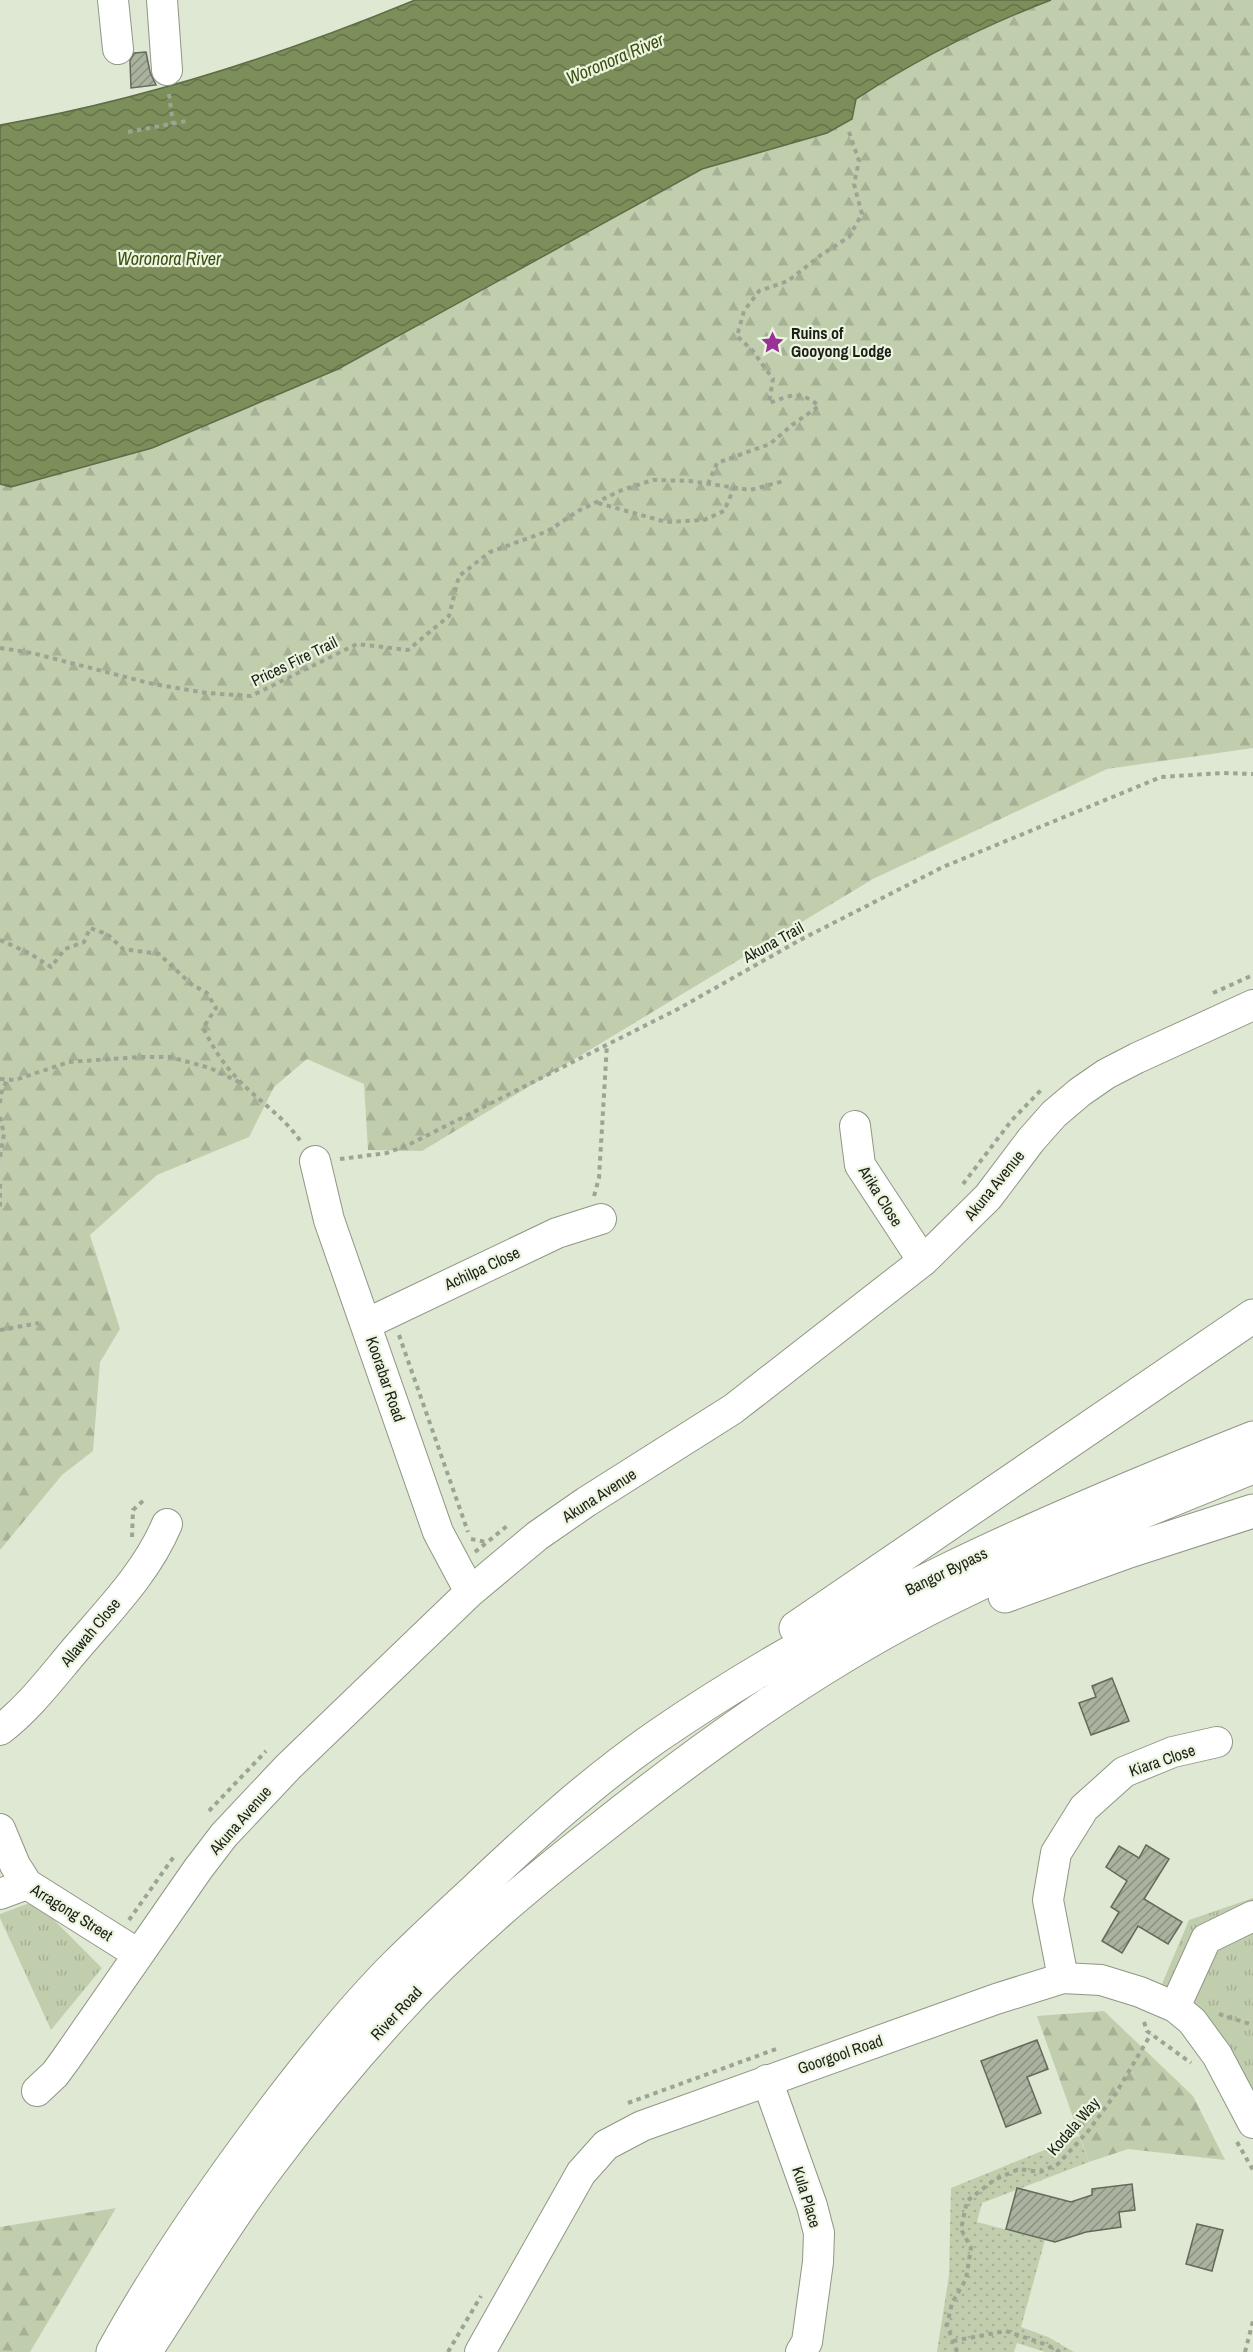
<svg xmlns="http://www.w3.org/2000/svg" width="1253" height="2352" font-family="'Archivo Narrow',sans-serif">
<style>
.grass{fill:url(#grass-dots)}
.forest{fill:url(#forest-firs)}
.park{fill:url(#park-tufts)}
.water{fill:url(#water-waves);stroke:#5f6d46;stroke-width:1.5}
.building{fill:url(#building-hatch);stroke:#636a59;stroke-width:1.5}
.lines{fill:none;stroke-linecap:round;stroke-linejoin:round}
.minor-casing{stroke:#8f9784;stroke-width:32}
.major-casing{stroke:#8f9784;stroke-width:35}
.path{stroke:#9ea494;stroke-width:4;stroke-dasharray:4.5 4.5;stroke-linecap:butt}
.minor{stroke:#fff;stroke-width:30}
.major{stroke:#fff;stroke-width:33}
.labels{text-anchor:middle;stroke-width:4.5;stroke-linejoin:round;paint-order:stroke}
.poi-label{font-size:16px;font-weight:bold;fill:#1c1f17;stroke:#ecf5e0;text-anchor:start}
.street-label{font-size:16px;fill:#1c1f17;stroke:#ecf5e0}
.water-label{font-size:18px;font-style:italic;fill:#3c4e12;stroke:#ecf5e0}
</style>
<defs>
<pattern id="grass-dots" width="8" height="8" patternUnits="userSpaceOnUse" patternTransform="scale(1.5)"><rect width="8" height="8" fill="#c1cead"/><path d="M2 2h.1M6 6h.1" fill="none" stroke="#a5b094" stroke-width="1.8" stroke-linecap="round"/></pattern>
<pattern id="forest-firs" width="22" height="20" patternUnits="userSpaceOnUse" patternTransform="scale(1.5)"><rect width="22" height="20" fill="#c1cead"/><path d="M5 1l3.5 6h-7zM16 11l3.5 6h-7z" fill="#a5b094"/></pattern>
<pattern id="park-tufts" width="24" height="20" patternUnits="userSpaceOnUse" patternTransform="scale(1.5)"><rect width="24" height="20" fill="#c1cead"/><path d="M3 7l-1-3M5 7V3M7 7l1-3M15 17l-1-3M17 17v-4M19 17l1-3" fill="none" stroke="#a5b094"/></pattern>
<pattern id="water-waves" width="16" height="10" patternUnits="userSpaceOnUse" patternTransform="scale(1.5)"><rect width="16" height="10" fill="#7c8f5a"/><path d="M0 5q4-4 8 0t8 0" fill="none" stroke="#657449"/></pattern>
<pattern id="building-hatch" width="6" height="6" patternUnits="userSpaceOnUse" patternTransform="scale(1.5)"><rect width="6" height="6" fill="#abb3a0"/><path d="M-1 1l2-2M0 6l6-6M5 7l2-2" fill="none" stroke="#8a9181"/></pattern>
</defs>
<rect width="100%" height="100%" fill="#dfe8d3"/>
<path class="grass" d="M1079,2136L1089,2162L982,2203L977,2222L1045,2240L1021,2327L1048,2337L1074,2352H1045L1017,2343L1014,2352H937L949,2275L951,2188Z"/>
<path class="forest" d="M1051,0H1253V748L1107,769L873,879L422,1151L368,1150L364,1084L307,1059L274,1087L249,1137L157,1175L90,1235L120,1329L100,1362L93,1451L62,1475L0,1550V484L12,487L152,448L338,369L702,169L827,133L852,119L856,99C917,59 983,26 1051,0Z
M1104,2011L1193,2096L1225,2160L1128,2149L1089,2162L1037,2016Z
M116,2208L30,2352H0V2227Z"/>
<path class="park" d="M1253,1898V2091L1191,2002L1162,1984L1189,1920Z
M35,1901L102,1968L51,2030L0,1918V1914Z"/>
<path class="water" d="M415,0H1051C983,26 917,59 856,99L852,119L827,133L702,169L338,369L152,448L11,487L0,484V125C142,100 282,55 415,0Z"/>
<path class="building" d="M146,52L150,72L156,85L131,88L130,61L134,53Z
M1112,1678L1129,1721L1091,1735L1079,1703L1096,1697L1092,1686Z
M1146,1845L1169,1859L1144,1899L1182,1922L1168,1944L1138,1926L1122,1953L1102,1941L1119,1912L1111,1907L1127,1881L1106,1867L1119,1846L1139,1858Z
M1037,2040L1048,2069L1027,2077L1041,2113L1006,2127L981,2061Z
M1132,2184L1135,2210L1119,2212L1121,2227L1086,2232L1055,2242L1006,2229L1017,2188L1071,2202L1092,2195V2189Z
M1197,2224L1223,2230L1212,2271L1186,2264Z"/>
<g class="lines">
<defs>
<path id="minor" d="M113,0L118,49
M162,0L167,70
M855,1126L860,1165L923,1261
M315,1161L329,1220L438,1532L470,1592
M366,1324L557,1233L601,1219
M0,1730C29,1708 52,1677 75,1650C109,1610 147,1572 167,1524
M0,1829L15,1865L27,1884L138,1954
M0,1894L27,1884
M1063,1978L1048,1900L1056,1853L1084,1808L1124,1772L1173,1752L1217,1742
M1175,2007L1206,1939L1253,1916
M767,2080L812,2206L819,2233L818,2262L807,2342L801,2352
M37,2091L55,2074L66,2059L198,1869L224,1835L288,1767L470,1592L537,1536L586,1502L733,1409L923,1261L988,1197L1031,1140L1054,1114L1080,1092L1106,1074L1137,1058L1253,1005
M480,2352L581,2173L606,2145L642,2126L996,1999L1063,1978L1101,1980L1140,1992L1175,2007L1192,2021L1217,2055L1253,2123"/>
<path id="major" d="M1005,1596L1129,1551L1253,1511
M796,1628L1253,1316
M113,2352C160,2266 216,2186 275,2108C313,2058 352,2009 396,1965C421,1940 447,1916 473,1892C531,1837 590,1783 656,1737C840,1610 1046,1520 1253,1438
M145,2352C186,2289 225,2224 270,2164C309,2112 351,2061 395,2013C457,1944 528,1885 601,1828C703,1747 810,1670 926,1610C1032,1556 1143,1511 1253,1467"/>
</defs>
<use href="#minor" class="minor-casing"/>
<use href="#major" class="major-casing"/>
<path class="path" d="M169,94L173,124
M128,132L187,121
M708,484L717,463L770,444L792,425L819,406C800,390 791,395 769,403L773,379L752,350L737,336L744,311L759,291L788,281L821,255L849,237L862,214L854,184L859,161L848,129
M598,503L666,522L704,520L724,511L734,488
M0,648L32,653L153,684L207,693L251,696L357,644L408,650L449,616L459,576L490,552L548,531L578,511L622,490L653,480L690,481L750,490L784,481
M0,940L29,953L51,967L65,949L84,942L90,928L107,934L123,949L159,954L191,984L207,993L216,1008L203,1028C212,1045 221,1061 234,1075C255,1099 283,1115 301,1142
M1213,993L1253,975
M0,1079L15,1080L69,1062L140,1057H170L210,1068L239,1082
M0,1103L1,1094L7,1079
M0,1117L4,1134L0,1157
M340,1159L387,1153L410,1144L678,1009L800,940L943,867L1161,777L1222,773L1253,774
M0,1184V1208
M963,1184L1012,1120L1042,1089
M594,1196L599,1178L607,1044
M0,1330L39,1323
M399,1335L468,1532
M132,1537L133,1510L146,1498
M471,1539L486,1542
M475,1552L507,1526
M209,1811L266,1751
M129,1920L175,1855
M1219,2014L1253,2025
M1144,2022L1147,2031L1191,2063
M628,2103L779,2048
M1237,2142L1253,2170
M953,2341L1006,2331L1047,2345L1060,2352
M448,2352L481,2296
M957,2352L947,2325L952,2303L966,2279L971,2248L961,2229L967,2201L994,2180L1019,2169L1040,2172L1058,2164L1089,2130L1116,2093L1151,2034
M1245,2352L1253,2321"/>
<use href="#minor" class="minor"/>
<use href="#major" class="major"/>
</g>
<defs>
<symbol id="sight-bare" viewBox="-9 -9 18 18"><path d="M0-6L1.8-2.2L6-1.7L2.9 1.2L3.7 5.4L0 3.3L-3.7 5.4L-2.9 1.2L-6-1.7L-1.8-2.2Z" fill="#993296" stroke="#ecf5e0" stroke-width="2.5" paint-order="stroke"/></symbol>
</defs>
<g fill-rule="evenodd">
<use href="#sight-bare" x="756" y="326" width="33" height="33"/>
</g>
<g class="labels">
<g class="poi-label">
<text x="791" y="339">Ruins of<tspan x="791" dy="18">Gooyong Lodge</tspan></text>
</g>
<g class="street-label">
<text transform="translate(294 661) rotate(-26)" y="6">Prices Fire Trail</text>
<text transform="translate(773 942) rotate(-29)" y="6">Akuna Trail</text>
<text transform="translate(994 1185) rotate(-51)" y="6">Akuna Avenue</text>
<text transform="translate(881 1196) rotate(58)" y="6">Arika Close</text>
<text transform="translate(482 1268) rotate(-25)" y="6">Achilpa Close</text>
<text transform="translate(386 1379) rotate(71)" y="6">Koorabar Road</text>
<text transform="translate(599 1495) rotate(-33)" y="6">Akuna Avenue</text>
<text transform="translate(946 1571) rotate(-26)" y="6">Bangor Bypass</text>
<text transform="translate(90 1632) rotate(-50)" y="6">Allawah Close</text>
<text transform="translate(1162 1760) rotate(-19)" y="6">Kiara Close</text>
<text transform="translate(240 1820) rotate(-49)" y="6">Akuna Avenue</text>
<text transform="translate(72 1912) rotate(32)" y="6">Arragong Street</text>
<text transform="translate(396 2013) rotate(-47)" y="6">River Road</text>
<text transform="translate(840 2054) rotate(-19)" y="6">Goorgool Road</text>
<text transform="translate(1073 2126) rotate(-49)" y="6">Kodala Way</text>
<text transform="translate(807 2197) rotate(73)" y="6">Kula Place</text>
</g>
<g class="water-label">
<text transform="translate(615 59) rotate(-23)" y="6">Woronora River</text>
<text x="169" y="265">Woronora River</text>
</g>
</g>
</svg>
